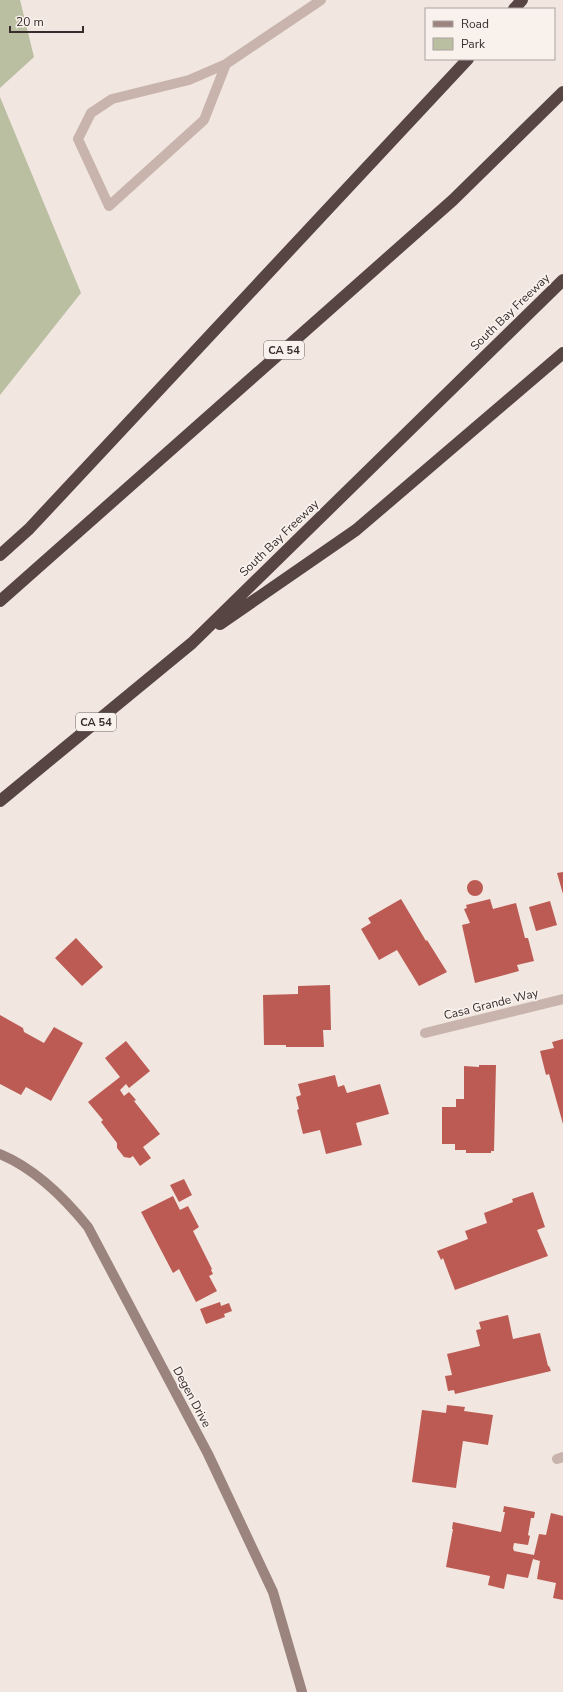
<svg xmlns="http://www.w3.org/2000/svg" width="563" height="1692" font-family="'Nunito Sans',sans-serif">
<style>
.green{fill:#babfa1}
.building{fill:#bc5b53}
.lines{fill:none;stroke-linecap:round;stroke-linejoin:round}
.lane{stroke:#c8b4ad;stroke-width:10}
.street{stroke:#c8b4ad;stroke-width:10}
.secondary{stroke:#9c847e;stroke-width:10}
.highway{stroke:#574543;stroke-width:12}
.labels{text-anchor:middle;stroke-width:3.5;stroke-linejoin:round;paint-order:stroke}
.shield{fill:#f9f1ec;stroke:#716765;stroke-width:1}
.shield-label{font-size:11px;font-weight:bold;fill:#372c2b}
.street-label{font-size:12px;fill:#372c2b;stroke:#f9f1ec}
</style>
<rect width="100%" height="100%" fill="#f1e6e0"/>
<path class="green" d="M0,0H20L34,57L0,88Z
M0,97L81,293L0,395Z"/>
<path class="building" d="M563,872V894L557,873Z
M467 888a8 8 0 1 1 16 0a8 8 0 1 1-16 0Z
M401,899L426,941L427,940L447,972L419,986L397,950L379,960L361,929L371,923L368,918Z
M490,899L493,909L516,903L525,938H528L534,961L517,965L519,971L475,983L462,925L470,923L464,909L467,908L466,905Z
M550,901L557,925L536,931L529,907Z
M76,938L103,967L82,986L55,958Z
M330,985L331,1030H323L324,1047H286V1045H264L263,995L298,994V986Z
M0,1015L23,1028L24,1032L44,1043L54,1027L83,1043L51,1101L26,1087L21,1095L0,1084Z
M563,1039V1124L549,1074L546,1075L540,1051L554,1048L552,1042Z
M126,1041L150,1071L129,1088L126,1084L120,1090L124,1096L129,1092L136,1100L134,1101L160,1134L143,1147L151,1158L140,1166L133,1156L130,1158L124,1157L117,1148V1143L101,1122L103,1120L88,1102L120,1077L105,1058Z
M479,1065H496L494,1151H491V1153H466V1150H455V1144H442V1107H456V1099H464V1066L479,1067Z
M335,1075L338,1087L344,1085L347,1093L380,1084L389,1114L356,1123L362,1145L326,1154L320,1130L303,1134L297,1110L299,1109L296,1097L301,1095L298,1084Z
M184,1179L192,1195L179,1202L170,1185Z
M533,1192L545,1227L537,1230L548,1256L455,1290L443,1258L441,1260L437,1251L468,1239L465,1231L487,1223L484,1213L513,1202L512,1199Z
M173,1196L180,1210L188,1206L199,1227L193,1231L212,1269L211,1270L213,1274L209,1276L217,1291L196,1302L179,1269L173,1273L141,1212Z
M220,1302L221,1306L229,1303L232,1311L224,1314L225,1317L206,1324L200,1309Z
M508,1315L513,1339L540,1333L548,1366H549L551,1371L455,1394L454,1390L448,1391L445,1376L452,1375L447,1354L480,1346L476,1330L481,1329L479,1322Z
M447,1405L465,1407L464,1411L493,1415L488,1445L463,1441L456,1488L412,1482L422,1410L446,1413Z
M504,1506L535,1512L534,1518H531L528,1535L530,1536L528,1545L514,1543L513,1548L514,1551L534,1555L528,1578L507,1574L504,1589L488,1585L490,1576L446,1567L453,1529H452L453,1522L501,1532L505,1512H503Z
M551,1513L563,1516V1600L553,1598L556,1583L537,1579L540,1561L533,1559L539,1534L546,1535Z"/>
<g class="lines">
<path class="lane" d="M226,64L204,120L109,206L78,139L91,113L112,99L189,80L226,64L321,0"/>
<path class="street" d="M425,1033L563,999
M557,1459L563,1457"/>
<path class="secondary" d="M0,1154C36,1169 64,1197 88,1227L208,1454L273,1592L302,1692"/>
<path class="highway" d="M514,9L522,0
M0,555L29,529L468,59
M0,601L453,200L563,92
M220,624L356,530L563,353
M0,801L192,643L563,280"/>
</g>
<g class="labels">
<g class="shield">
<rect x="264" y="341" width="40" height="18" rx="3"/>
<rect x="76" y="713" width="40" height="18" rx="3"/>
</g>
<g class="shield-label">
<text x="284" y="354">CA 54</text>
<text x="96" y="726">CA 54</text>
</g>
<g class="street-label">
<text transform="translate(510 312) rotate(-44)" y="4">South Bay Freeway</text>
<text transform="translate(279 538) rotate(-44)" y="4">South Bay Freeway</text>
<text transform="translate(491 1004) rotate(-14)" y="4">Casa Grande Way</text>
<text transform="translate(192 1397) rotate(62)" y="4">Degen Drive</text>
</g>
</g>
<rect x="425" y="8" width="130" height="52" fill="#f9f1ec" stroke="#aba29f"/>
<rect x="433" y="21" width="20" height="6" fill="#9c847e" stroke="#aba29f"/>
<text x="461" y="28" font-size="12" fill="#372c2b">Road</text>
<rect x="433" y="38" width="20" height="12" fill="#babfa1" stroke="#aba29f"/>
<text x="461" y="48" font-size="12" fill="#372c2b">Park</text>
<path d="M10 26v6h73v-6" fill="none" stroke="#372c2b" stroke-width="2"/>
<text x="16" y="26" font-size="12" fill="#372c2b" stroke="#f9f1ec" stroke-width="3" paint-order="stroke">20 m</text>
</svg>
